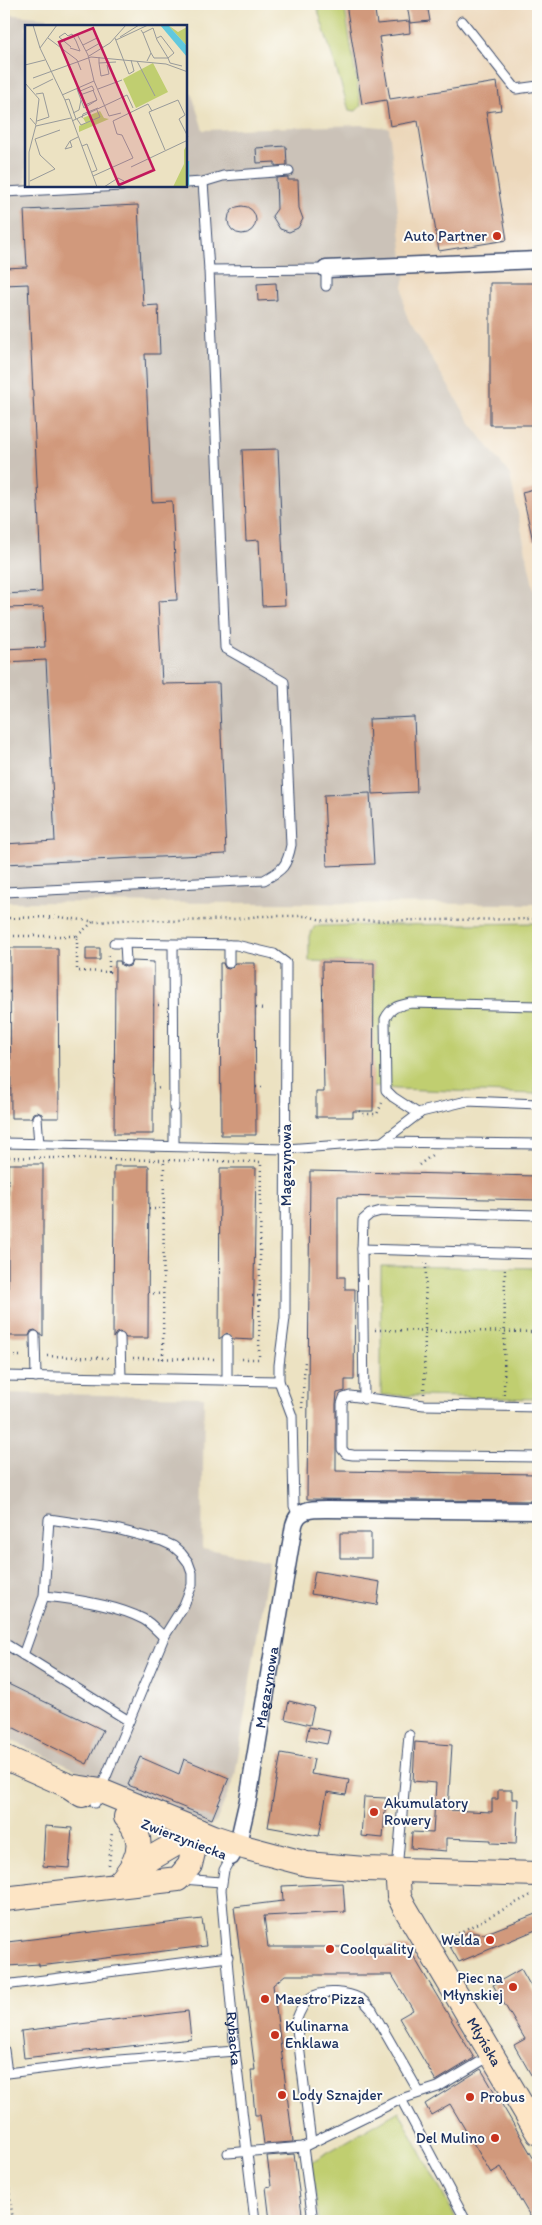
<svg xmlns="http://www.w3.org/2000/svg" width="542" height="2225" font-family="Itim,sans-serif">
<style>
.built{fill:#ecd7ba}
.industrial{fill:#cbc2b8}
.green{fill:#c0ce70;stroke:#6e7e67}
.building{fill:#d1997c}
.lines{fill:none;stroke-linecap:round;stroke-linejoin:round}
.lane-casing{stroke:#3a4a6d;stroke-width:11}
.street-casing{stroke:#3a4a6d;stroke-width:19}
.secondary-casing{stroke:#3a4a6d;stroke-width:26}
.path{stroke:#3a4a6d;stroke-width:2.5;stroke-dasharray:1 4;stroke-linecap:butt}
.lane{stroke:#fff;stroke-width:9}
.street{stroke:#fff;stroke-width:16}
.secondary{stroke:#fde5c5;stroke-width:24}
.poi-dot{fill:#c8321e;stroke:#fdfcf7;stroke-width:2}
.labels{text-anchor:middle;stroke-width:4;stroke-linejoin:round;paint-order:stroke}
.poi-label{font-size:15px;fill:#1b2f5e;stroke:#fdfcf7;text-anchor:start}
.street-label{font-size:15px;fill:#1b2f5e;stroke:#fdfcf7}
.inset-river{fill:none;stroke:#61c8dd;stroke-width:2.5}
.inset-road{fill:none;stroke:#989a9a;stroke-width:1}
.view{fill:#c2185b;fill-opacity:0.15;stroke:#c2185b;stroke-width:2.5}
.inset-edge{fill:none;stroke:#1b2f5e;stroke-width:2.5}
</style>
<rect width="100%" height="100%" fill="#fdfcf7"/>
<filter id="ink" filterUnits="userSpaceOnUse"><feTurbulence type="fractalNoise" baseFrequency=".02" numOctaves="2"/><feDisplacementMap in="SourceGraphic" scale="10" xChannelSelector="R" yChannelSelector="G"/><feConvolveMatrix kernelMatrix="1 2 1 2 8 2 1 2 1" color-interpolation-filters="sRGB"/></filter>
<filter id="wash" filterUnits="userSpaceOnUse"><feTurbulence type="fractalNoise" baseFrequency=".0096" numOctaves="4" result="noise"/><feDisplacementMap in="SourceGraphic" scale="20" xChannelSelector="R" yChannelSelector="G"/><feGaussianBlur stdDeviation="1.12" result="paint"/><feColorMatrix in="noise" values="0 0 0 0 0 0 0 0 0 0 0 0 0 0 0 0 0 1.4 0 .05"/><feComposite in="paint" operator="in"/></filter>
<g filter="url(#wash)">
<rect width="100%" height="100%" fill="#ece2c2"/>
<path class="built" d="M345,4H538V610L510,475L472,425L409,321L404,307L403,287L405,276L385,102L363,105Z"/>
<path class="industrial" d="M4,14L47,18L52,26H26V186H186V94H192L203,130L363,125L389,128L405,276L403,287L404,308L409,321L472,425L510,475L538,610V904L4,902Z
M4,1393L204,1397L202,1548L269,1561L235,1776L216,1822L209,1827L116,1788L4,1737Z"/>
<path class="green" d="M316,4H344L361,106L356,111L349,110Z
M538,923V1087H536V1094L397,1089L372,1087L374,963L309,961V936L315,926Z
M381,1266L538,1268V1399L381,1395Z
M399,2111L457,2221H319L311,2162Z"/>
<g id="blocks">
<path class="building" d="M346,4H374L377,24L409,21L410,33L379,37L390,99L497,82L501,110L486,112L507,240L439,251L418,121L390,126L386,100L362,104Z
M407,4H427L430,21L410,23Z
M286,146L287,165L275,166V162L257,163L256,148Z
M288,177V180H298L299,208L303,219L298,228L289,232L280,229L272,216L277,209L276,178Z
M138,205L143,306L158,305L160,354H145L152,502L172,501L177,600L158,601L162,684L219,683L226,854L4,864V844L55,841L46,660L4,662V649L45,647L43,607L4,608V594L42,592L28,284L4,285V268L27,267L24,210Z
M228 220a14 14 0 1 1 28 0a14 14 0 1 1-28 0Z
M276,283L277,300L258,301L257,284Z
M490,283H538V425H490Z
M278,449L285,605L262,606L259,540L246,541L242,450Z
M538,488V540L533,541L522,492Z
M414,717L417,792L372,794L369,719Z
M370,793L374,864L327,866L324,795Z
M10,948H58L59,1118H43L42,1114L37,1112L33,1113L31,1118H11Z
M86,948H100V960H86Z
M115,961H120L121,965L126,967L130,966L132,961L154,962L153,1134H114Z
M322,962L374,963L373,1111H353V1117H316V1092H324Z
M220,963H223L225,968L229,969L235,963H255L256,1135H221Z
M8,1164H43V1336L35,1330L31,1331L29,1336H8Z
M114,1166H149L148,1338H126L120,1332L116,1333L113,1338Z
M220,1168H256L253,1340L233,1339L227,1333L219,1339Z
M310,1171L538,1176V1200L338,1196V1277H345V1289H355L354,1380H345V1391L337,1393L336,1404V1471L538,1474V1501L307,1499Z
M340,1533H371V1558H340Z
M315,1571L380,1582L377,1605L311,1594Z
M4,1682L103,1730L87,1764L4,1723Z
M289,1701L314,1707L310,1725L285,1719Z
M309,1727L330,1731L327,1744L306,1740Z
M415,1742L452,1745L448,1810L492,1812V1799H498V1790H512V1799H518L516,1844L491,1843V1840L446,1838V1851L411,1848L412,1832L433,1833L436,1783L413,1781Z
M281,1753L314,1759L311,1774L349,1780L346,1795L327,1792L319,1836L268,1827Z
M140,1757L179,1774L184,1759L229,1778L212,1819L128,1785Z
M364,1797L386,1798L383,1838L361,1836Z
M45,1826L72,1828L69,1868L43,1866Z
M343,1883L345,1912L264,1916L268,1947H408L474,2058L436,2081L399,2018L413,2010L392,1975H285L273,1985L293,2142L264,2144L260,2115H255L251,2070H255L234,1907L283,1901L282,1886Z
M538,1913V1929L459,1962L448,1943L468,1932L484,1934Z
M202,1919L206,1946L39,1966V1964L8,1966L7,1942Z
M521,1969L538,1999V2087L514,2045L525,2039L493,1985Z
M188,2011L191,2039L24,2058L21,2031Z
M481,2069L538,2166V2221H533L501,2167L491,2173L450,2104L431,2115L425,2104Z
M294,2154L303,2221H270L266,2187L271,2186L267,2156Z"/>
</g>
</g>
<g filter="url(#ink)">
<use href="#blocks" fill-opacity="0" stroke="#3a4a6d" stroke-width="1"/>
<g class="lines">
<defs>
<g id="lane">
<path d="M462,21L516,89L538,86"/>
<path d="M203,182L209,270"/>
<path d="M186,183L203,182L223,176L289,171"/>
<path d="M4,192L122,186"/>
<path d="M4,892L264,880C283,870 287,866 291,845L284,682L225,648L209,270L326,269V286"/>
<path d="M114,943L236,945L274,954L286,963L285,1318L279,1365V1381L292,1416L294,1506L298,1516"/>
<path d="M125,944L126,961"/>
<path d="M173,945L174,1108"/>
<path d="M229,963V945"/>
<path d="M419,1114L393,1097L386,1090L385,1019C391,1007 397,1006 411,1003L538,1006"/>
<path d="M37,1118L39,1144"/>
<path d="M382,1142L538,1144"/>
<path d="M4,1143L287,1149L382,1142L421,1112L467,1101L538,1104"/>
<path d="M174,1146V1115"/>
<path d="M362,1249L363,1220L370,1214L381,1211L538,1215"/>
<path d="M35,1336L36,1377"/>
<path d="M120,1338L121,1378"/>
<path d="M4,1376L279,1381"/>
<path d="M227,1380V1339"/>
<path d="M364,1399L362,1249L538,1254"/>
<path d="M538,1407L424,1405L350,1396L344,1398L342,1404V1449L346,1454L353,1455L538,1457"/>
<path d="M44,1596C74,1599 116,1605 143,1619C151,1623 157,1631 164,1637"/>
<path d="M4,1643L129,1721L95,1803"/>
<path d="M23,1655L44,1596L49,1519L116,1529L162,1541L173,1546L181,1553L188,1562L192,1573V1585L184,1605L164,1637L129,1721"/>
<path id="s1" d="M231,1857L224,1870L221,1890L235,2051L255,2221"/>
<path d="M397,1870L409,1735"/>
<path d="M182,1879L221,1882"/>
<path d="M4,1985L228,1957"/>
<path d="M4,2050L7,2073L106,2061L235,2051"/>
<path d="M401,2099L466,2221"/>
<path d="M311,2142L296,2021C299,2013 303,2003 310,1998C323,1989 348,1992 361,1999C365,2002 369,2007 372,2010L419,2092"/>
<path d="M303,2147L313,2221"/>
<path d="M228,2153L303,2147L401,2099L438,2087L490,2056"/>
</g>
<g id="street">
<path d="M326,269L538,260"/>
<path id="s2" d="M231,1857L238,1843L248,1800L294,1525C298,1508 313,1509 328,1509L538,1511"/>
</g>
<g id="secondary">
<path d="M4,1757L69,1786L82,1795"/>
<path d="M69,1786L101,1791L213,1837L247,1848L307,1864L364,1869L538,1874"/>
<path id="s3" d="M397,1870L399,1896L404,1906L538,2133"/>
<path d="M129,1871L198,1831"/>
<path d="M116,1886C137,1865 149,1841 126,1817"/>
<path d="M4,1899L178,1879L190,1865L198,1831"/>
</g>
</defs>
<use href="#lane" class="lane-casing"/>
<use href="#street" class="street-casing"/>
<use href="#secondary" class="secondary-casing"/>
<path class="path" d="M4,918L59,917L98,922L134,919L177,921L235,919L260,916H308L325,921L538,919
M4,936H77V971L109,972V952
M77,936L94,921
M4,992H10
M153,1005H162
M256,1008L264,1009
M4,1074H11
M256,1087H264
M153,1089L161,1088
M359,1111L364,1114H377L382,1103
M4,1157L261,1162L259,1359H238
M419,1165L432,1155
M4,1208H8
M149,1209H164
M4,1293L8,1292
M148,1293L163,1294
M252,1296H260
M375,1330L538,1332
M4,1356H24
M47,1356L109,1358
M133,1358L215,1359
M163,1359L164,1160
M424,1394L426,1262
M504,1395L505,1268
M302,1408L305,1361
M109,1865L112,1831
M445,1940L533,1894
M4,2149L13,2221"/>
<use href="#lane" class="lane"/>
<use href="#street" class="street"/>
<use href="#secondary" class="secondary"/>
</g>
</g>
<g class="poi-dot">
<circle cx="497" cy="236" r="5"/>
<circle cx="374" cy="1812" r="5"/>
<circle cx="490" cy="1940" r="5"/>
<circle cx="330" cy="1949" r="5"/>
<circle cx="513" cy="1987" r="5"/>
<circle cx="265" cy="1999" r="5"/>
<circle cx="275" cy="2035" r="5"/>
<circle cx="282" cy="2095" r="5"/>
<circle cx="470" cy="2097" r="5"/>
<circle cx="495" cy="2138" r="5"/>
</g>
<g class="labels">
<g class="poi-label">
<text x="487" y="241" text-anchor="end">Auto Partner</text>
<text x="384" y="1808">Akumulatory<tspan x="384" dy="17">Rowery</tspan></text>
<text x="480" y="1945" text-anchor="end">Welda</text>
<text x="340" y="1954">Coolquality</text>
<text x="503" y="1983" text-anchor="end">Piec na<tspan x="503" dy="17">Młynskiej</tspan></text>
<text x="275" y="2004">Maestro Pizza</text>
<text x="285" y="2031">Kulinarna<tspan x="285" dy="17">Enklawa</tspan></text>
<text x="292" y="2100">Lody Sznajder</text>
<text x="480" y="2102">Probus</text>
<text x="485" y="2143" text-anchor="end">Del Mulino</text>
</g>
<g class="street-label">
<text transform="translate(286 1165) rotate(-90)" y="5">Magazynowa</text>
<text dy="5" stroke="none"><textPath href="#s2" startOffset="174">Magazynowa</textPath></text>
<text transform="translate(184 1839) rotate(21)" y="5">Zwierzyniecka</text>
<text dy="5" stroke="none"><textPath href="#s1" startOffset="184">Rybacka</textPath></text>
<text dy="5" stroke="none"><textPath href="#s3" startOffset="195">Młyńska</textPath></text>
</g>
</g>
<g transform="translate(25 25)">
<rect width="162" height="162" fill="#ece2c2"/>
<path d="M143,0L153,7L162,2V21ZM128,38L143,67L111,83L98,54ZM75,86L79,93L84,94L54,107V101L61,98L58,93ZM162,120V162H148L159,139V125Z" fill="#c0ce70"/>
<path d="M135,0H143L162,21V32Z" fill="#61c8dd"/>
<path class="inset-river" d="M163,136V161"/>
<path class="inset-road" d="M8,0L15,23L32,0M116,5L118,8L128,3L132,15L143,33L149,28L136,11L132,13M118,8L126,28L122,36M95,12L114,0M23,13L52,35L56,45M90,13L104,49L109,46L106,35M91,15L123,0M58,20L72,13L75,18M46,22L34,12L40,8L43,11L47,9L51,16M15,23L40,75L72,162M45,23L55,26L51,16M61,26L75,18L78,23M126,28L129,33H143L145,38L157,41M64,31L85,18L101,0M74,32V38L91,37M112,36L130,71M74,38L76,51L84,49L82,40M0,40L20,35M8,53L66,32L141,39L163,47M69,56L84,91L96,88M0,58L14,74L11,99M8,64L28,54M52,64L59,83L72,75M73,64L97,55M53,67L67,61L69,65L55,70M11,69L18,68L24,92L12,96M37,70L69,56L63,30L52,9M40,75L44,74L51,94M60,80L72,75L68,65M48,88L54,85L56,75M57,93L58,89L73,83M52,94L56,100L75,92L72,85M47,96L102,70L108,83M11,101L46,93M10,114L35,105M45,116L47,122L40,124L45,116L53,112M57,121L62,119L72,145L67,147M140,125L124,87L153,75L160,90L154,94L163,112M106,142L163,115M68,151L108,133L97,110L92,109L88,96L123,79L127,86M5,156L30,144L15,130L10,114M4,162V127L11,100L5,93M79,162L93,153L99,156"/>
<path class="view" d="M68,3L129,145L94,160L34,17Z"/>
<rect width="162" height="162" class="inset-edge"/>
</g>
<rect width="542" height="2225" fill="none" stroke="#fdfcf7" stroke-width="20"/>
</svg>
